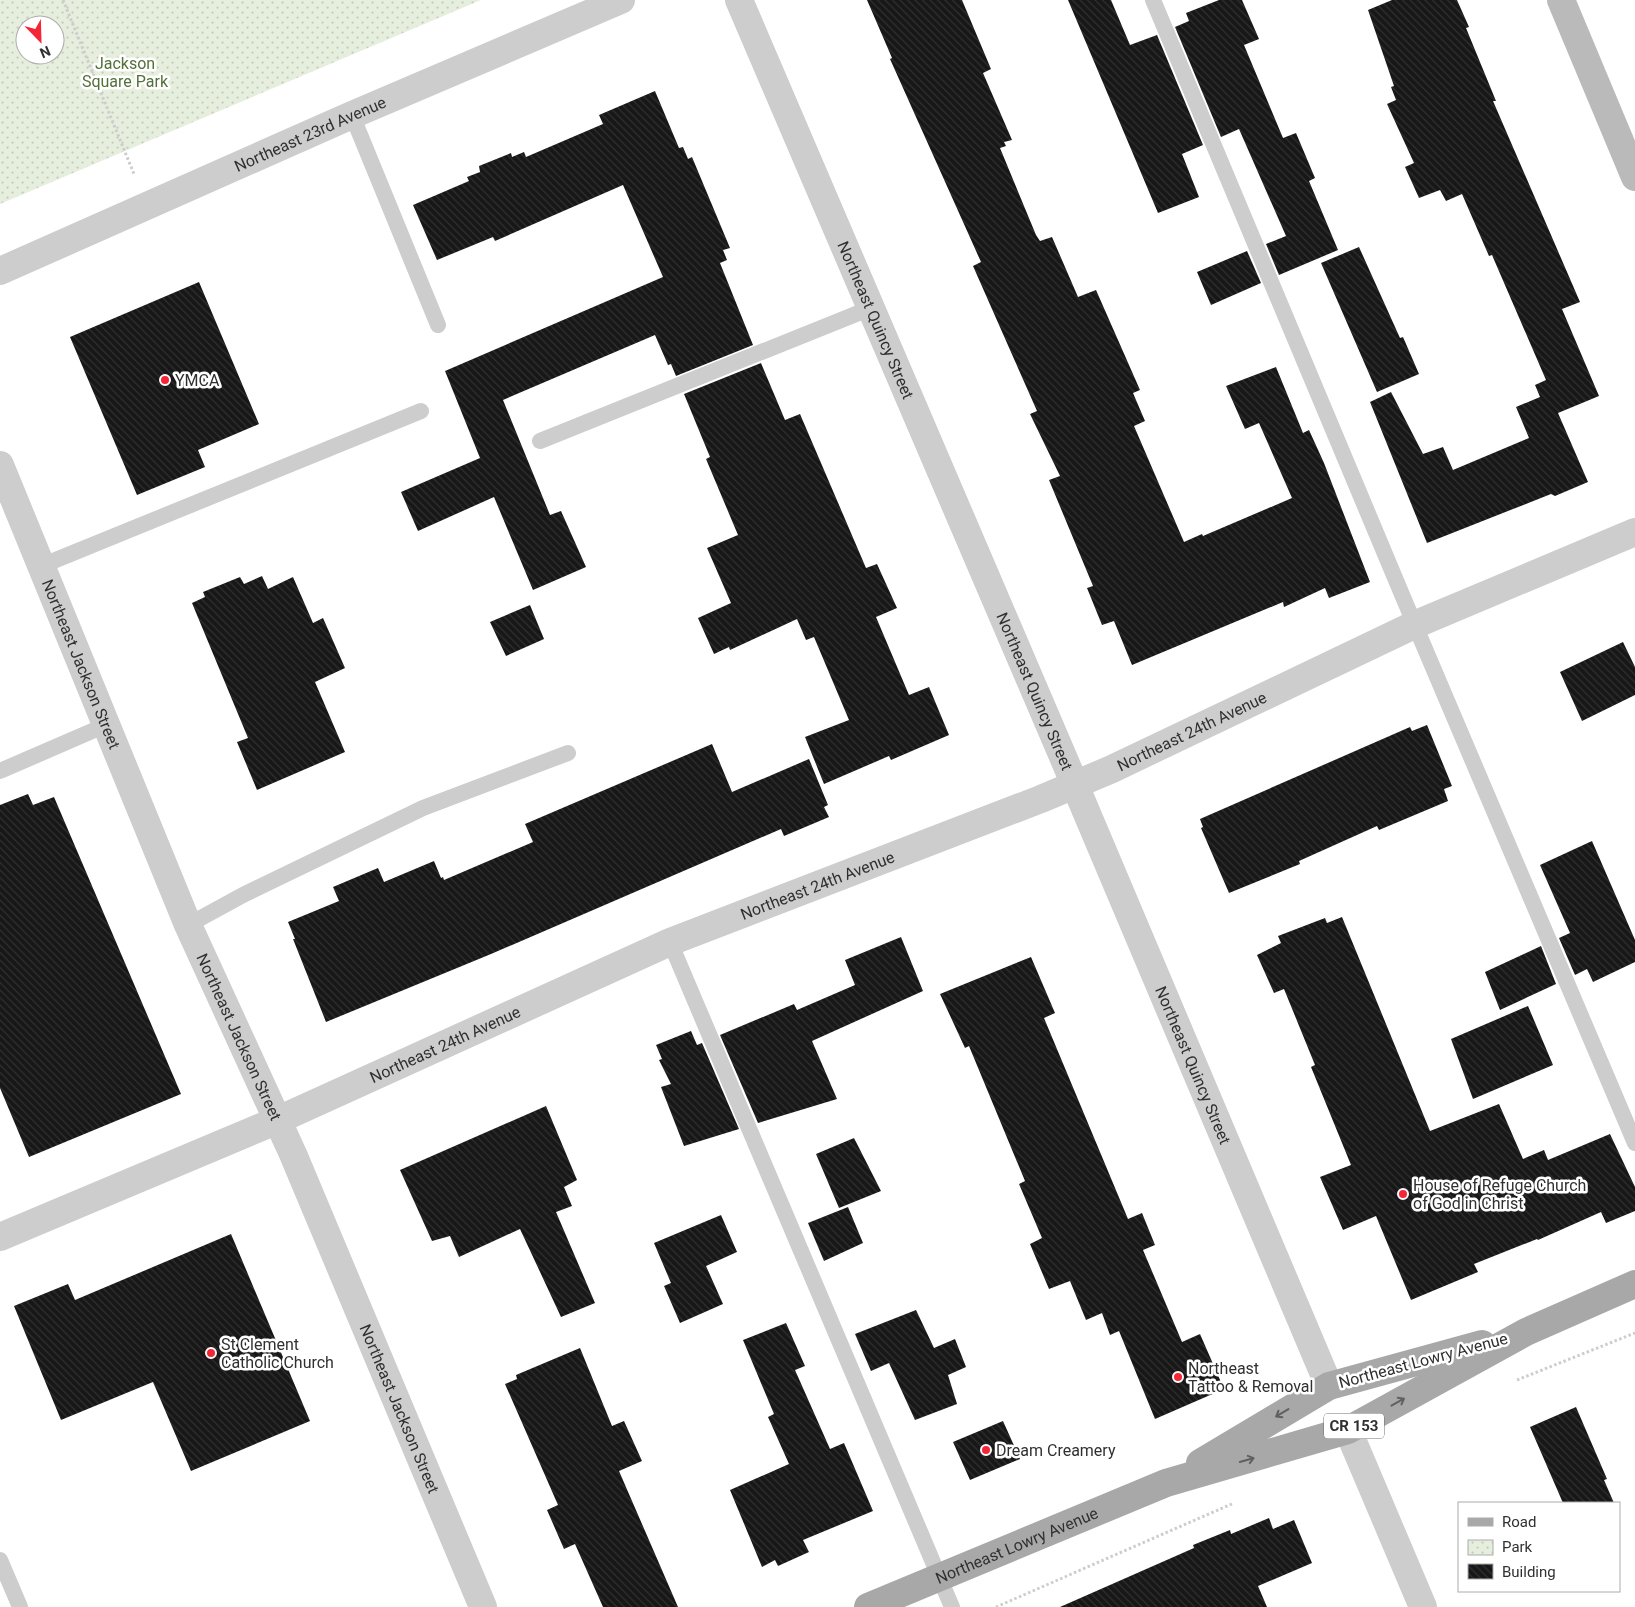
<svg xmlns="http://www.w3.org/2000/svg" width="1635" height="1607" font-family="Roboto,sans-serif">
<style>
.park{fill:url(#park-dots);fill-rule:evenodd}
.building{fill:url(#building-back-hatch)}
.lines{fill:none;stroke-linecap:round;stroke-linejoin:round}
.path{stroke:#cdcdcd;stroke-width:3;stroke-dasharray:2.5 2.5;stroke-linecap:butt}
.lane{stroke:#cdcdcd;stroke-width:16}
.street{stroke:#cdcdcd;stroke-width:28}
.secondary{stroke:#bababa;stroke-width:28}
.primary{stroke:#a8a8a8;stroke-width:28}
.oneway{stroke:#606060}
.poi-dot{fill:#f42537;stroke:#fff;stroke-width:2}
.labels{text-anchor:middle;stroke-width:5;stroke-linejoin:round;paint-order:stroke}
.shield{fill:#fff;stroke:#6e6e6e;stroke-width:1}
.shield-label{font-size:15px;font-weight:bold;fill:#303030}
.park-label{font-size:16px;fill:#537039;stroke:#fff}
.street-label{font-size:16px;fill:#303030;stroke:#fff}
.poi-label{font-size:16px;fill:#303030;stroke:#fff;text-anchor:start}
</style>
<defs>
<pattern id="park-dots" width="8" height="8" patternUnits="userSpaceOnUse" patternTransform="scale(1.25)"><rect width="8" height="8" fill="#e6eedd"/><path d="M2 2h.1M6 6h.1" fill="none" stroke="#c6ccbe" stroke-width="1.8" stroke-linecap="round"/></pattern>
<pattern id="building-back-hatch" width="6" height="6" patternUnits="userSpaceOnUse" patternTransform="scale(1.25)"><rect width="6" height="6" fill="#171717"/><path d="M-1 5l2 2M0 0l6 6M5-1l2 2" fill="none" stroke="#303030"/></pattern>
</defs>
<rect width="100%" height="100%" fill="#fff"/>
<path class="park" d="M0,0H481L0,204ZM25,25H55V55H25Z"/>
<path class="building" d="M867,0H962L991,69L983,73L1012,140L1004,142L1006,146L1000,148L1036,235L1040,241L1052,237L1078,297L1096,290L1140,390L1133,393L1145,421L1134,426L1184,542L1202,534L1203,536L1292,498L1259,423L1245,429L1226,386L1276,367L1303,433L1309,430L1324,463L1370,582L1329,598L1325,588L1284,607L1283,602L1132,665L1114,621L1102,625L1087,588L1093,586L1049,480L1060,476L1030,414L1037,411L973,266L981,262L890,59L892,58Z
M1068,0H1111L1130,45L1157,35L1203,145L1182,154L1199,197L1158,213Z
M1219,0H1242L1259,39L1244,45L1283,138L1296,133L1315,178L1309,181L1338,250L1279,275L1266,244L1286,236L1239,129L1221,137L1175,27L1189,21L1186,13Z
M1392,0H1457L1469,27L1466,28L1496,101H1493L1580,302L1562,309L1599,396L1558,413L1588,482L1555,496L1551,494L1427,543L1370,402L1391,392L1423,454L1443,447L1453,470L1529,438L1516,407L1540,397L1535,385L1546,380L1492,255L1489,256L1462,194L1446,201L1440,190L1419,198L1405,167L1414,163L1387,104L1396,100L1391,87L1394,86L1368,10Z
M655,91L679,148L683,147L688,159L692,157L730,248L723,250L727,260L720,263L753,345L676,376L671,364L668,365L655,335L503,400L550,515L561,511L586,567L533,590L494,497L418,531L401,492L480,458L445,371L663,277L623,185L495,241L493,237L437,260L413,205L469,181L467,177L480,172L479,166L511,153L512,157L524,152L526,157L603,124L599,115Z
M1359,247L1400,338L1403,337L1419,374L1377,392L1321,263Z
M1247,251L1261,283L1211,305L1197,272Z
M199,282L259,424L198,450L205,467L137,495L70,337Z
M761,363L785,420L800,414L866,568L877,564L897,608L876,617L909,695L929,687L949,735L891,760L889,756L824,784L805,737L849,720L814,637L806,640L797,619L730,650L729,647L714,654L698,618L731,603L707,548L738,535L706,459L710,457L684,394Z
M262,576L268,589L293,577L313,623L323,618L345,668L315,682L345,752L257,790L237,742L248,738L192,603L205,597L203,592L240,577L244,584Z
M530,605L544,639L506,656L490,622Z
M1623,642L1635,667V695L1582,721L1560,672Z
M1427,725L1452,786L1444,789L1448,801L1379,830L1377,826L1299,861L1300,864L1229,893L1201,828L1203,827L1200,819L1410,727L1412,731Z
M712,744L732,792L809,759L828,805L824,807L829,817L784,836L781,829L491,954L326,1022L293,939H295L288,922L339,901L333,887L378,868L384,882L434,861L441,878L443,877L444,880L533,842L525,824Z
M28,794L33,805L54,797L181,1094L29,1157L0,1088V805Z
M1592,841L1635,940V962L1593,982L1587,969L1575,975L1559,938L1570,933L1540,865Z
M1342,917L1430,1131L1499,1104L1523,1159L1544,1150L1548,1160L1610,1134L1635,1187V1211L1606,1223L1601,1212L1538,1240L1537,1239L1474,1264L1478,1272L1411,1300L1376,1216L1343,1230L1320,1177L1351,1165L1311,1067L1315,1065L1284,989L1274,993L1257,955L1281,943L1278,936L1325,918L1327,923Z
M901,937L923,991L812,1041L837,1099L758,1123L720,1035L794,1004L797,1010L855,985L845,960Z
M1541,946L1556,984L1500,1010L1485,972Z
M1031,957L1055,1013L1044,1018L1128,1219L1142,1213L1155,1245L1143,1250L1182,1342L1200,1334L1224,1389L1155,1419L1119,1331L1110,1335L1102,1313L1086,1320L1070,1281L1049,1289L1030,1244L1042,1238L1019,1184L1025,1181L969,1046L965,1048L940,994Z
M1528,1006L1553,1065L1473,1099L1451,1039Z
M691,1031L697,1045L702,1043L739,1129L684,1146L661,1087L671,1084L659,1060L662,1059L656,1045Z
M546,1106L577,1180L564,1187L572,1206L556,1212L595,1303L561,1317L520,1229L459,1257L450,1236L432,1241L400,1170Z
M854,1138L881,1191L839,1208L816,1154Z
M848,1207L863,1243L824,1261L808,1223Z
M721,1215L737,1252L706,1266L723,1304L680,1323L664,1286L671,1283L654,1243Z
M231,1234L310,1421L191,1471L153,1382L61,1420L14,1306L68,1284L75,1300Z
M916,1310L934,1348L955,1339L966,1367L948,1375L957,1404L915,1420L889,1363L871,1371L855,1334Z
M786,1323L805,1366L795,1370L830,1449L844,1443L873,1511L803,1540L809,1552L778,1566L775,1560L762,1567L730,1490L789,1464L768,1417L774,1414L743,1340Z
M580,1348L612,1426L624,1421L642,1461L619,1471L678,1607H603L575,1544L564,1549L547,1510L558,1505L505,1384L517,1379L516,1375Z
M1576,1407L1607,1479L1604,1480L1614,1503H1563L1530,1427Z
M1003,1421L1020,1459L970,1480L953,1442Z
M1269,1518L1273,1529L1294,1520L1312,1563L1258,1586L1267,1607H1060L1194,1548L1193,1545L1230,1530L1231,1534Z"/>
<g class="lines">
<path class="path" d="M63,0L134,174
M1517,1380L1635,1333
M996,1607L1232,1504"/>
<path class="lane" d="M1153,0L1403,597L1635,1143
M352,115L438,325
M540,441L871,308
M41,566L421,411
M0,771L106,725
M188,925L243,895L423,808L568,753
M670,942L952,1607
M0,1560L20,1607"/>
<g class="street">
<path id="s1" d="M739,0L1061,752L1329,1386"/>
<path id="s2" d="M0,271L352,115L621,0"/>
<path id="s3" d="M0,465L188,925L293,1154L483,1607"/>
<path id="s4" d="M0,1237L278,1120L670,942L1041,799L1112,769L1414,625L1635,532"/>
<path d="M1348,1430L1423,1607"/>
</g>
<path class="secondary" d="M1561,0L1635,177"/>
<g class="primary">
<path d="M1200,1463L1329,1386L1482,1344"/>
<path id="s5" d="M868,1607L1166,1483L1348,1430L1526,1332L1635,1284"/>
</g>
</g>
<defs><path id="oneway-shaft" d="M-6 0H5M1.5-3L5.5 0L1.5 3" fill="none" stroke-width="1.6" stroke-linecap="round" stroke-linejoin="round" transform="scale(1.25)"/></defs>
<g class="oneway">
<use href="#oneway-shaft" transform="translate(1398 1402) rotate(-29)"/>
<use href="#oneway-shaft" transform="translate(1282 1413) rotate(149)"/>
<use href="#oneway-shaft" transform="translate(1247 1460) rotate(-16)"/>
</g>
<g class="poi-dot">
<circle cx="165" cy="380" r="5"/>
<circle cx="1403" cy="1194" r="5"/>
<circle cx="211" cy="1353" r="5"/>
<circle cx="1178" cy="1377" r="5"/>
<circle cx="986" cy="1450" r="5"/>
</g>
<g class="labels">
<rect class="shield" x="1324" y="1413.5" width="60" height="25" rx="4"/>
<g class="shield-label">
<text x="1354" y="1431">CR 153</text>
</g>
<g class="park-label">
<text x="125" y="69">Jackson<tspan x="125" dy="18">Square Park</tspan></text>
</g>
<g class="street-label">
<text dy="6" stroke="none"><textPath href="#s2" startOffset="339">Northeast 23rd Avenue</textPath></text>
<text dy="6" stroke="none"><textPath href="#s1" startOffset="348">Northeast Quincy Street</textPath></text>
<text dy="6" stroke="none"><textPath href="#s3" startOffset="215">Northeast Jackson Street</textPath></text>
<text dy="6" stroke="none"><textPath href="#s1" startOffset="752">Northeast Quincy Street</textPath></text>
<text dy="6" stroke="none"><textPath href="#s4" startOffset="1295">Northeast 24th Avenue</textPath></text>
<text dy="6" stroke="none"><textPath href="#s4" startOffset="890">Northeast 24th Avenue</textPath></text>
<text dy="6" stroke="none"><textPath href="#s3" startOffset="620">Northeast Jackson Street</textPath></text>
<text dy="6" stroke="none"><textPath href="#s4" startOffset="485">Northeast 24th Avenue</textPath></text>
<text dy="6" stroke="none"><textPath href="#s1" startOffset="1158">Northeast Quincy Street</textPath></text>
<text transform="translate(1423 1360) rotate(-15)" y="6">Northeast Lowry Avenue</text>
<text dy="6" stroke="none"><textPath href="#s3" startOffset="1025">Northeast Jackson Street</textPath></text>
<text dy="6" stroke="none"><textPath href="#s5" startOffset="161">Northeast Lowry Avenue</textPath></text>
</g>
<g class="poi-label">
<text x="175" y="386">YMCA</text>
<text x="1413" y="1191">House of Refuge Church<tspan x="1413" dy="18">of God in Christ</tspan></text>
<text x="221" y="1350">St Clement<tspan x="221" dy="18">Catholic Church</tspan></text>
<text x="1188" y="1374">Northeast<tspan x="1188" dy="18">Tattoo &amp; Removal</tspan></text>
<text x="996" y="1456">Dream Creamery</text>
</g>
</g>
<rect x="1458" y="1502" width="162" height="90" fill="#ffffff" stroke="#acacac"/>
<rect x="1468" y="1518" width="25" height="8" fill="#a8a8a8" stroke="#acacac"/>
<text x="1502" y="1527" font-size="15" fill="#303030">Road</text>
<rect x="1468" y="1540" width="25" height="15" fill="url(#park-dots)" stroke="#acacac"/>
<text x="1502" y="1552" font-size="15" fill="#303030">Park</text>
<rect x="1468" y="1564" width="25" height="15" fill="url(#building-back-hatch)" stroke="#acacac"/>
<text x="1502" y="1577" font-size="15" fill="#303030">Building</text>
<g transform="translate(40 40) rotate(157)"><circle r="24" fill="#ffffff" stroke="#acacac"/>
<path d="M0-4L9 19L0 12L-9 19Z" fill="#f42537"/>
<text y="-8" font-size="14" font-weight="bold" text-anchor="middle" fill="#303030">N</text>
</g>
</svg>
